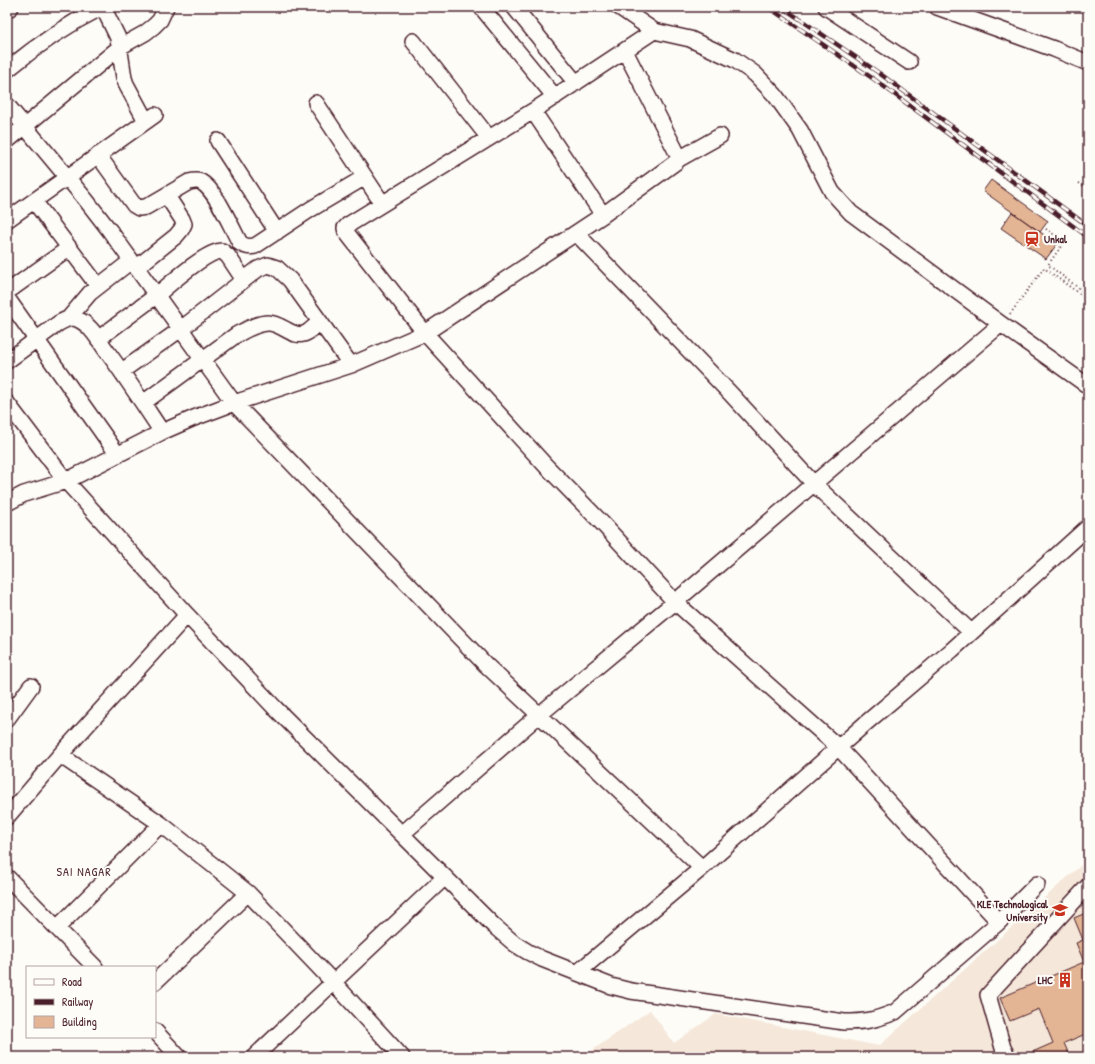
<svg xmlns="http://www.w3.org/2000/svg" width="1095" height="1064" font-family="'Patrick Hand',sans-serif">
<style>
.built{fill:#f5e7d9}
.building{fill:#e3b594;stroke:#4a1f2b}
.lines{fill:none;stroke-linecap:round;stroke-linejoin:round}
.minor-casing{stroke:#4a1f2b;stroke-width:18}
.path{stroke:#4a1f2b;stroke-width:2;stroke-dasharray:1 3;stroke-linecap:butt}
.minor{stroke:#fdfcf7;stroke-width:15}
.rail-casing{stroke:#4a1f2b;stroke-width:4.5}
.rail{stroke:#fdfcf7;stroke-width:3;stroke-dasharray:9;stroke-linecap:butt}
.labels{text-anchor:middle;stroke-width:4;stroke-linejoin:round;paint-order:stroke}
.poi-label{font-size:11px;font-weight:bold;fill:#4a1f2b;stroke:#fdfcf7;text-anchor:end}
.neighbourhood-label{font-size:12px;letter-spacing:1px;fill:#4a1f2b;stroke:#fdfcf7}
</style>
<rect width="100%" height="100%" fill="#fdfcf7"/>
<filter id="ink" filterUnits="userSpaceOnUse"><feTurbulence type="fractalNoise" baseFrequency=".025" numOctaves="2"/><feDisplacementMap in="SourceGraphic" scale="8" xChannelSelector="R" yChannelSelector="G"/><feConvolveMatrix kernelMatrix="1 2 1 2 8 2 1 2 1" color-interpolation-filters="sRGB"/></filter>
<g filter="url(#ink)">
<path class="built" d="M1088,859V1057H583L650,1010L674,1043L716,1014L879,1046Z"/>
<path class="building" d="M991,180L1048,221L1040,232L983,191Z
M1012,212L1057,244L1046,259L1001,228Z
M1088,912V1033L1064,1043L1070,1057H1021L1053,1043L1039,1009L1010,1021L1000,998L1084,962L1076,943L1083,940L1074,918Z"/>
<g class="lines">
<defs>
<path id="minor" d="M103,7L118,38L124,78L126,84L146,121
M514,7L576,83
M619,7L654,31
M826,7L909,62
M937,7L1054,49L1088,63
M482,8L555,97
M7,10L11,7
M413,41L489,138
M7,70C36,46 68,24 102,7
M316,103L382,203
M7,105L86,200L110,231L234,403L486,665L702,868
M533,111L603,215
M7,141L120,47L145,33L154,26L160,20L166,7
M218,141L277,232
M98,155L134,205L139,208L146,207L189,182C193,181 197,180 201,182C216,190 231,227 240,243C246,247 249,247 255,246L311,209L365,177
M679,159L720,136
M34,201L98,286
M7,220L155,115
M576,233L729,392L814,484L971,632
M136,268L176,236L181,230L184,224L182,219L167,196
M7,292L69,248
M7,298L118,455
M68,319L90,293L131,261
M98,339C118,324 137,310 157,295C170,284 206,251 222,251L228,256L244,280
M7,361L59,323C65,320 71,316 77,319C90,324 98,339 106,350C126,377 144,405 162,432
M122,371L181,329L258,269L268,265L277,268L290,280L351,365
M7,403L66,481L187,615L275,708L494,926L515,944L528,952L542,959L611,986L631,991L844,1022C866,1022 875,1020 895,1012L999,922L1037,884
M143,403L236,335C246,330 257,323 268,323C283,323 294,341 308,332C312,329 316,325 320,322
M7,503L24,494L66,481L162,432L194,418L234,403L351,365L425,333L603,215L676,162L679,159L678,155L625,51
M7,719L31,686
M60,755L161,824L248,893L334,983L402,1057
M7,817L60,755L187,615
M402,834L539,715L675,602L1001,324
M7,877L95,967
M999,922L838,747L675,602L601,522L546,466L425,333L346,232L345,228L348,225L533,111L654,31L690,39L735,60L755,74L775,95L800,130L832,192L851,213L1001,324L1088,386
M57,928L161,824
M577,973L702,868L866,723L952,650L1088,527
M155,982L248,893
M155,1031L179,1057
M254,1057L445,877
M1008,1057L1003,1048L988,995L1088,886"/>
</defs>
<use href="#minor" class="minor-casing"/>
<path class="path" d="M1079,183L1088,189
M1046,229L1064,242L1048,265L1088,295
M1010,314L1044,268L1088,300"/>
<use href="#minor" class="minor"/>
<defs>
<path id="rail" d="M768,7L875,80L1088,237
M782,7L879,73L1088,226"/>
</defs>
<use href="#rail" class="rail-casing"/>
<use href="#rail" class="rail"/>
</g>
</g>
<defs>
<symbol id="station-bare" viewBox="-9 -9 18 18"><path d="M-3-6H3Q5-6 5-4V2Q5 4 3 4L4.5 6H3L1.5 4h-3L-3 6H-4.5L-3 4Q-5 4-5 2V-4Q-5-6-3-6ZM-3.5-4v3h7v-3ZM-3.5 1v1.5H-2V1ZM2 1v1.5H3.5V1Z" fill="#c8321e" stroke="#fdfcf7" stroke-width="2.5" paint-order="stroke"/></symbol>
<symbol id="university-bare" viewBox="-9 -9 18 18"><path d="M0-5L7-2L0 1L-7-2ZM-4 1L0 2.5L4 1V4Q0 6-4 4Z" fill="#c8321e" stroke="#fdfcf7" stroke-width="2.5" paint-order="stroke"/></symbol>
<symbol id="building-bare" viewBox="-9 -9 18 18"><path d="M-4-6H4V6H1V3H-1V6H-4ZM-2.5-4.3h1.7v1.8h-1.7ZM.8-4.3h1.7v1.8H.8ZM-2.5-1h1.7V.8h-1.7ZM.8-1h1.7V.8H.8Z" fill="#c8321e" stroke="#fdfcf7" stroke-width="2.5" paint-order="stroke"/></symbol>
</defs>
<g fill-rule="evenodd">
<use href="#station-bare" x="1021" y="228" width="22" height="22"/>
<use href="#university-bare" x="1049" y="899" width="22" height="22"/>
<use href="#building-bare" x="1054" y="969" width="22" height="22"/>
</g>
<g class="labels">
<g class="poi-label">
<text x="1044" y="243" text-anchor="start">Unkal</text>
<text x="1048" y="908">KLE Technological<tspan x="1048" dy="13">University</tspan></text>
<text x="1053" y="984">LHC</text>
</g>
<g class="neighbourhood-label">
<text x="84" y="876">SAI NAGAR</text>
</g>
</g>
<rect width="1095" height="1064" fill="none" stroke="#fdfcf7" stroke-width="24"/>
<rect x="12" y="12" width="1071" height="1040" fill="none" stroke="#4a1f2b" stroke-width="1.5" filter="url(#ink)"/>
<rect x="26" y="966" width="130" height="72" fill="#fdfcf7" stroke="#b5a4a5"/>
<rect x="34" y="979" width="20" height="6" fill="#fdfcf7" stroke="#b5a4a5"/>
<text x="62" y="986" font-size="12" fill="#4a1f2b">Road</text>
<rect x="34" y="999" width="20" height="6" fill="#4a1f2b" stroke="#b5a4a5"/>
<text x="62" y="1006" font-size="12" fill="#4a1f2b">Railway</text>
<rect x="34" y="1016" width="20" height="12" fill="#e3b594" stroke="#b5a4a5"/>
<text x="62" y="1026" font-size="12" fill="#4a1f2b">Building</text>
</svg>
